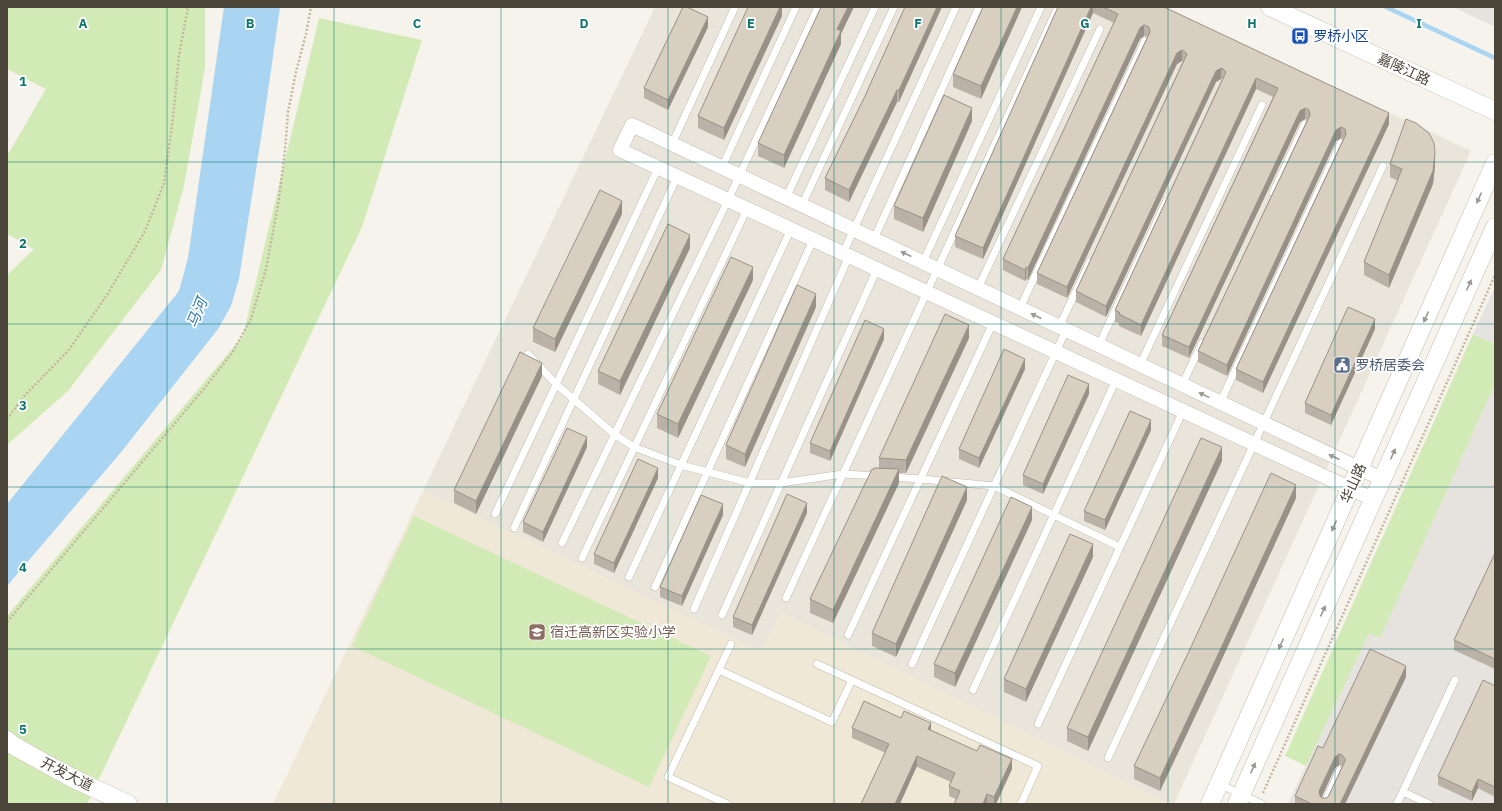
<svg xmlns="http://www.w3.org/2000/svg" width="1502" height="811" font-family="'IBM Plex Sans','Noto Sans SC',sans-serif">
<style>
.residential{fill:#eae5da}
.industrial{fill:#e6e2dd}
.education{fill:#efe8d6}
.green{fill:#d2eab5}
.parking{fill:#e5e3e0}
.water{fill:#a9d4f2}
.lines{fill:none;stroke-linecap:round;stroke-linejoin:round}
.stream{stroke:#a9d4f2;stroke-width:4.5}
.service-casing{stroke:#c2bbae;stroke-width:8}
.minor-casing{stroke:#c2bbae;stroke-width:15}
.tertiary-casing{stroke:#c2bbae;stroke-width:19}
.path{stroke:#c4b79f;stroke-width:2.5;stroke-dasharray:2 2;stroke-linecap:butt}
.service{stroke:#fff;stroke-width:7}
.minor{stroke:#fff;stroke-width:14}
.tertiary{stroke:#fff;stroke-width:18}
.wall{fill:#bab2a6;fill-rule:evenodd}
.shaded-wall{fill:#979187}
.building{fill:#d8cfc1;stroke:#979187;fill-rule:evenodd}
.oneway{fill:#9c9892}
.grid{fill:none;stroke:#0f766e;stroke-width:1;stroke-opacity:0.55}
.labels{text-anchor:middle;stroke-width:3.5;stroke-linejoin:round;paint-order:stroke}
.transit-label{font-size:14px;fill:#164399;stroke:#fff;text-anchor:start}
.street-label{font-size:14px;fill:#4b4439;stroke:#fff}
.service-label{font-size:14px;fill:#4e5e75;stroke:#fff;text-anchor:start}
.education-label{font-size:14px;fill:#785e54;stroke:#fff;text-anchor:start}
.water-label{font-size:15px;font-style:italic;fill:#2e7ab2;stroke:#fff}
.grid-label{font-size:13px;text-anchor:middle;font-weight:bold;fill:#0f766e;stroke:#fff;stroke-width:3.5;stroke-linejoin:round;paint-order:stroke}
</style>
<rect width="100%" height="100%" fill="#f6f3ec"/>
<path class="residential" d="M655,7H1162L1471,151L1174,804H1168L781,612L761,652L423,491Z"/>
<path class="industrial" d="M1453,7H1495V27Z
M1495,384V804H1288L1369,632L1380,637Z"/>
<path class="education" d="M423,491L761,652L781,612L1168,804H273Z"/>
<path class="green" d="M7,7H205V68L184,186L161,270L68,391L7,445V275L34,249L7,234V156L46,89L7,69Z
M319,18L422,40L362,227L87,804H7V616L243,336Z
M1473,334L1495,344V384L1380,638L1369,633L1306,766L1285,756Z
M414,516L711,656L649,787L352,646Z"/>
<path class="parking" d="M1495,287V344L1473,334Z"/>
<path class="water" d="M224,7H280L265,112L239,279L231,306L218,329L122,451L7,586V504L179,291L188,258Z"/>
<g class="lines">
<path class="stream" d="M1386,7L1495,58"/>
<defs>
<path id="service" d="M672,144L735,7
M722,167L796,7
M1273,193L1305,124
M786,198L875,7
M802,205L894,7
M874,239L979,7
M843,253L956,7
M923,262L1041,7
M978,288L1100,29
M1020,308L1145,41
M1059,327L1090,262
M1099,345L1166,202
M528,354L556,384L614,434L634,447L681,465L750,483H781L843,474L878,476
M1140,365L1262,105
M1182,385L1202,343
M1220,403L1341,143
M890,477L921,479L994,486L1120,547
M495,514L658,168
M514,528L677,177
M562,543L728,200L818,7
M582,558L747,209
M629,577L791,229
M655,587L813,240
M786,598L1058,7
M694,609L849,256
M722,615L877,269
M848,635L993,323
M817,664L1038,766L1021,804
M912,664L1066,330
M719,670L832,722L852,680
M973,690L1116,380
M1038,724L1183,411
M1108,758L1383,166
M1219,784L1262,804
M1403,792L1429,804
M727,804L668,777L731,644
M1324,804L1340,770
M1397,804L1455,680"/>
<path id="minor" d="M1373,499L620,150L632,125L1382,479"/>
<path id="tertiary" d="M1270,7L1495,111
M7,740L14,746L72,778L128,804
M1210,804L1495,163
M1237,804L1495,227"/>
</defs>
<use href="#service" class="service-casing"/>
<use href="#minor" class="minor-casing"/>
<use href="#tertiary" class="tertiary-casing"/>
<path class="path" d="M7,419L25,395L68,351L107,295L145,231L164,183L173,118L179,55L188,7
M7,622L203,390L232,353L251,319L266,269L278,205L285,151L288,112L296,72L306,34L311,7
M1263,793L1495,275"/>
<use href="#service" class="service"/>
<use href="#minor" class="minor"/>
<use href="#tertiary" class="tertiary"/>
</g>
<path class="wall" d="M782,7V16L724,140L698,128V116Z
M905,7L899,102H897L849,202L825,190V178L865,96Z
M983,7H1022L981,99L953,87V74Z
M1058,7H1164L1389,124L1263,393L1236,380V369L1343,139L1341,138L1336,141L1227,376L1198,362V351L1307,120L1305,119L1300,122L1189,358L1162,346V335L1273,97L1256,89L1141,336L1119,326V323L1115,322V310L1222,79H1221L1216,82L1106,317L1076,302V291L1183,61H1182L1177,64L1067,298L1037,284V273L1147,37L1144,36L1140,39L1028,280L1026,279L1025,281L1003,270V259L1114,23L1093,13L983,259L955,247V236Z
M708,27L668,110L644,98V88Z
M841,34V44L784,168L758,156V143Z
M972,121L923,232L894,219V206Z
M1390,164L1435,166L1433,184L1389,288L1364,275V262L1398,181L1390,177Z
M622,214L555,352L533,342V328Z
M690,248L620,395L598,384V371Z
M753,280L678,438L657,428V414Z
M816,307L745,467L726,459V445Z
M1375,329L1331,425L1305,413V403Z
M969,338L906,473H899V483L833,623L810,613V599L879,468V458Z
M884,339L830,461L810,453V443Z
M1025,369L979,468L959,459V449Z
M542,376L476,514L454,503V490Z
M1089,394L1043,494L1023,485V475Z
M1151,430L1105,530L1084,521V511Z
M587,447L543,542L523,532V522Z
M1222,461L1088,751L1067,741V728Z
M658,478L614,573L594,564V554Z
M1296,498L1216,672L1160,791L1134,779V766Z
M967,500L896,657L872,646V633Z
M807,513L752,635L733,627V617Z
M723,515L682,606L660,597V587Z
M1032,520L955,687L934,677V664Z
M1495,553V669L1454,650V640Z
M1093,557L1026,702L1004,692V679Z
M1406,677L1345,804H1295V796L1323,748ZM1339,765L1342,766L1329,795L1327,798H1322V797L1335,768Z
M1495,686V797L1478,788L1472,801L1438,785V776Z
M901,718L931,730L1012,769L996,804H954L956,799L949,796V786L951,782L852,738V728Z"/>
<path class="shaded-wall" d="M778,7H782V16L724,140V128Z
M848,7H854L841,34V44L784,168V155L837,29Z
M937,7H942L899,102V90Z
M1017,7H1022L981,99V86Z
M1091,7H1093V13L983,259V248Z
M708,17V27L668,110V100Z
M1144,25V36L1140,39L1028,280V268L1140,28Z
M1182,50V61L1177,64L1067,298V287L1177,53Z
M1221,68V79L1216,82L1106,317V306L1216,71Z
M1256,78V89L1141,336V325Z
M897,90V102L849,202V190Z
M972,108V121L923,232V218Z
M1305,108V119L1300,122L1189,358V347L1300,111Z
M1389,113V124L1263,393V382Z
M1341,127V138L1336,141L1227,376V365L1336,130Z
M1435,153V166L1433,184L1389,288V275Z
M622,201V214L555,352V339Z
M690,235V248L620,395V381Z
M753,267V280L678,438V424Z
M1026,267V279L1025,281V270Z
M816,294V307L745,467V454Z
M1375,319V329L1331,425V415Z
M969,325V338L906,473V460Z
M884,329V339L830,461V451Z
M1025,359V369L979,468V458Z
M542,363V376L476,514V501Z
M1089,384V394L1043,494V484Z
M1151,420V430L1105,530V520Z
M587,437V447L543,542V532Z
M1222,447V461L1088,751V737Z
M658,468V478L614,573V563Z
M899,469V483L833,623V610Z
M1296,485V498L1216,672L1160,791V778Z
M967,487V500L896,657V644Z
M807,503V513L752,635V625Z
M723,504V515L682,606V596Z
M1032,507V520L955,687V673Z
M1093,544V557L1026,702V689Z
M1406,666V677L1345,804H1340Z
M931,723V733L928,729Z
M1339,754V765L1335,768L1319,802V791L1335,757Z
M917,756V766L900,804H895Z
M1012,759V769L996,804H994V797Z
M1478,779V788L1472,801V792Z
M987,794V804H983Z"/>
<path class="building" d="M683,7H687L708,17L668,100L644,88Z
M748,7H780L724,128L698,116Z
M821,7H848L837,29L841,31L784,155L758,143Z
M905,7H937L899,90H897L849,190L825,178L865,96Z
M983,7H1017L981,86L953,74Z
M1058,7H1091L983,248L955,236Z
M1103,7H1164L1389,113L1263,382L1236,369L1346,134L1345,129L1341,127L1336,130L1227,365L1198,351L1310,115L1309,110L1305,108L1300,111L1189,347L1162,335L1278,88L1256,78L1141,325L1119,314L1120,313L1115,310L1226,72L1223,69L1221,68L1216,71L1106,306L1076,291L1187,54L1184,51L1182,50L1177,53L1067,287L1037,273L1150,32L1149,27L1144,25L1140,28L1028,268L1026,267L1025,270L1003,259L1118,14Z
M944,95L972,108L923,218L894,206Z
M1406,119L1416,123L1429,133L1434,143L1435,153L1433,171L1389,275L1364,262L1402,169L1390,164Z
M600,190L622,201L555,339L533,328Z
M668,224L690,235L620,381L598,371Z
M731,257L753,267L678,424L657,414Z
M797,285L816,294L745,454L726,445Z
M1348,307L1375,319L1331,415L1305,403Z
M945,314L969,325L906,460L879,458Z
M865,320L884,329L830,451L810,443Z
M1004,349L1025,359L979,458L959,449Z
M520,352L542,363L476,501L454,490Z
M1068,375L1089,384L1043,484L1023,475Z
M1130,411L1151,420L1105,520L1084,511Z
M567,428L587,437L543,532L523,522Z
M1201,438L1222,447L1088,737L1067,728Z
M638,459L658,468L614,563L594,554Z
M874,468L899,469L833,610L810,599L872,469L873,470Z
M1271,473L1296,485L1216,659L1160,778L1134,766L1191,647Z
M942,476L967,487L896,644L872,633Z
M787,494L807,503L752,625L733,617Z
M701,495L723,504L682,596L660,587Z
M1011,497L1032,507L955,673L934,664Z
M1070,534L1093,544L1026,689L1004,679Z
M1495,553V659L1454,640Z
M1370,649L1406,666L1340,804H1312L1295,796L1318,746L1323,748ZM1339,754L1342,755L1345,759V761L1329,795L1327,798H1322L1320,796L1319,791L1335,757Z
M1483,680L1495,686V787L1478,779L1472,792L1438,776Z
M864,701L901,718L904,711L931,723L928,729L977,751L980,745L1012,759L994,797L987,794L983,804H954L960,791L949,786L955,773L917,756L895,804H861L889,744L852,728Z"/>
<defs><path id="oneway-solid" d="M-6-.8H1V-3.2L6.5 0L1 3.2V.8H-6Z"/></defs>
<g class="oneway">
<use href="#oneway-solid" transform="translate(1479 198) rotate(114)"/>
<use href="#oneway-solid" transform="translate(906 254) rotate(-155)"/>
<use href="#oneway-solid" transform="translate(1469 285) rotate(-66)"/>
<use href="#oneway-solid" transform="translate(1036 316) rotate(-155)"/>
<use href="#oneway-solid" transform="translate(1426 317) rotate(114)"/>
<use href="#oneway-solid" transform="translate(1204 395) rotate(-154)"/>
<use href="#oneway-solid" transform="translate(1393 454) rotate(-66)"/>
<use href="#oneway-solid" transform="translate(1334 457) rotate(-155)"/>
<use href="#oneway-solid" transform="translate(1334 526) rotate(114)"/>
<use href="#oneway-solid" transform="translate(1323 611) rotate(-66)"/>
<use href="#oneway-solid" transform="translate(1281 644) rotate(114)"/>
<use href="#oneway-solid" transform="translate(1253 768) rotate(-66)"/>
</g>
<path class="grid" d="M167,7V804M334,7V804M501,7V804M668,7V804M834,7V804M1001,7V804M1168,7V804M1335,7V804M7,162H1495M7,324H1495M7,487H1495M7,649H1495"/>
<defs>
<symbol id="bus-square" viewBox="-11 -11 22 22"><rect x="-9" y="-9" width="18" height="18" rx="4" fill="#1a4fb4" stroke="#fff"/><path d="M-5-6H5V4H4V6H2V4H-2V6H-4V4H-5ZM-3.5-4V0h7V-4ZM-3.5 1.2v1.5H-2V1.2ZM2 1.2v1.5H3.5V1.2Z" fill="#fff"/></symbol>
<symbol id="civic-square" viewBox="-11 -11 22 22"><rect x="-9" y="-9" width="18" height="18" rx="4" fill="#5c6f8a" stroke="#fff"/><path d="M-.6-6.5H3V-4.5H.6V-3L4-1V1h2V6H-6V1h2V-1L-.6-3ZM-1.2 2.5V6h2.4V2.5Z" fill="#fff"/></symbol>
<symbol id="school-square" viewBox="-11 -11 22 22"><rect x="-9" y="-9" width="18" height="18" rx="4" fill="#8d6e63" stroke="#fff"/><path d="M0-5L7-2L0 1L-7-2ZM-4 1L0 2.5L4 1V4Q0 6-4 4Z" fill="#fff"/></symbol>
</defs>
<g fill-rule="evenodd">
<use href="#bus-square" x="1290" y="26" width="20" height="20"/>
<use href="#civic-square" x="1332" y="355" width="20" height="20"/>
<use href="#school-square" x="527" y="622" width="20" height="20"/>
</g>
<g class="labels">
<g class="transit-label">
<text x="1313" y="41">罗桥小区</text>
</g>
<g class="street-label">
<text transform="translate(1404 69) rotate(25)" y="5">嘉陵江路</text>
<text transform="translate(1353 483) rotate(-66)" y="5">华山路</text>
<text transform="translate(67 774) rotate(27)" y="5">开发大道</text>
</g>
<g class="service-label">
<text x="1355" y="370">罗桥居委会</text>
</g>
<g class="education-label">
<text x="550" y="637">宿迁高新区实验小学</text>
</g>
<g class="water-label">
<text transform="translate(197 313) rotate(-68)" y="5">马河</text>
</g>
</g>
<g class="grid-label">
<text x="83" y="28">A</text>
<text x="250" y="28">B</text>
<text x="417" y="28">C</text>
<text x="584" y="28">D</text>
<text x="751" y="28">E</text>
<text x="918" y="28">F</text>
<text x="1085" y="28">G</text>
<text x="1252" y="28">H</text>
<text x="1419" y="28">I</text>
<text x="23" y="86">1</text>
<text x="23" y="248">2</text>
<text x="23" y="410">3</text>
<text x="23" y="572">4</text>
<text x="23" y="734">5</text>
</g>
<rect width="1502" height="811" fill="none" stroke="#4b4439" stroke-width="16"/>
</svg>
